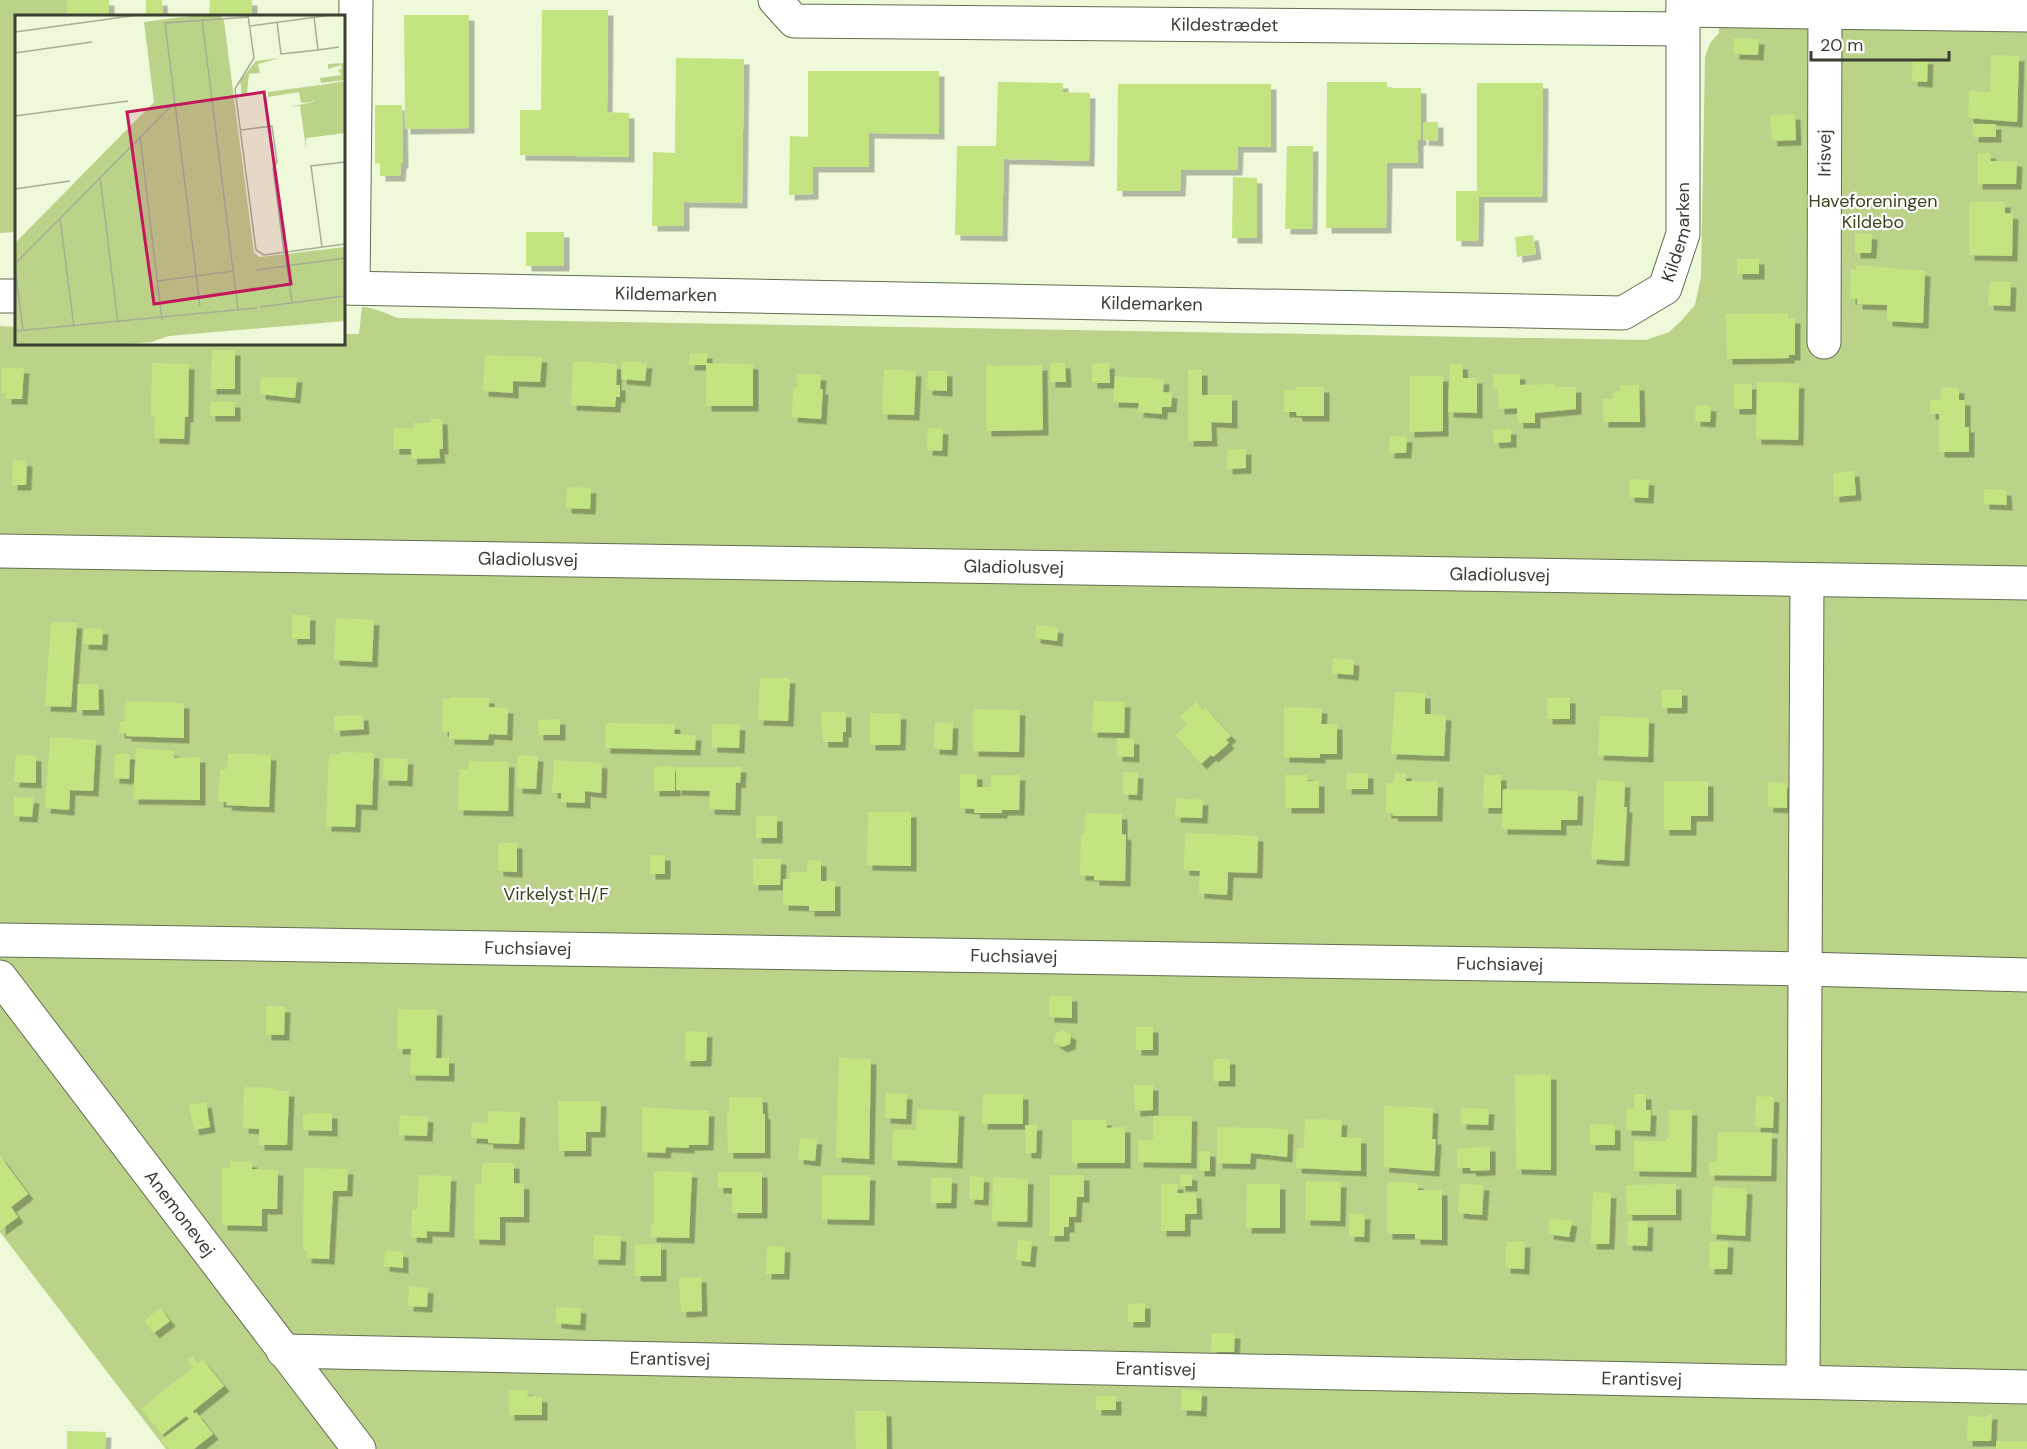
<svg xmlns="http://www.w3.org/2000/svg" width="2027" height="1449" font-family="'DM Sans',sans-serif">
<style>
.green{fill:#bad389}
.building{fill:#c4e482;filter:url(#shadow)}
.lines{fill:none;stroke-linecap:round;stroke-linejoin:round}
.minor-casing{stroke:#636d51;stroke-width:35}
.minor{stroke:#fff;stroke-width:33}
.labels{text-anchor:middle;stroke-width:4.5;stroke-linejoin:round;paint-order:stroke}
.street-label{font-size:18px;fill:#3a3f32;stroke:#fff}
.park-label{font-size:18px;fill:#39451d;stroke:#fff}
.inset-road{fill:none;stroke:#a5af96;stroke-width:1.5}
.view{fill:#c2185b;fill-opacity:0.15;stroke:#c2185b;stroke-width:3}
.inset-edge{fill:none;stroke:#3a3f32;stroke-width:3}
</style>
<defs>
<filter id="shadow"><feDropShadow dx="5.5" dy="5.5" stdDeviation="0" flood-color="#0004"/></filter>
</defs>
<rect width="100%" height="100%" fill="#edf9d9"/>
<path class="green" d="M0,0H67V16H16V232L0,233Z
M1719,0H2027V1449H166L0,1232V326L16,327V344H344V334H359L362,307C374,307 386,314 398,318L1646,340L1669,332L1682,320L1695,305L1701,277L1705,57L1710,43L1719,33Z"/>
<path class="building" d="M67,0H109V16H67Z
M146,0H162L163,16H146Z
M210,0H252V16H209Z
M542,10H608L607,112L629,113V157L520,155V110H541Z
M404,15H469V128L405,129Z
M1734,38L1759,39L1758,55L1734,54Z
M1991,55L2019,56L2017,122L1968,118L1969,91L1990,92Z
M676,58L744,59L742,203L684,202V226H652L653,152L675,153Z
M1913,58L1928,59L1927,82L1912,81Z
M808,71H939V134L869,133V167H813V194L789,195L790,136L808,137Z
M998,82L1063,83V92L1090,93L1089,161L1004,159L1002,236L955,235L957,146H996Z
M1327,82H1387V88H1421V140H1418V163H1387L1386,228H1326Z
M1477,83H1543L1542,197H1479L1478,241H1456V191H1477Z
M1118,84H1271V147H1238L1237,170H1181L1180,191H1117Z
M375,105H402L403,163H401L400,176H380V163L375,164Z
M1795,114L1796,140L1772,141L1770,115Z
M1423,122H1438V141L1423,140Z
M1973,124H1996V137H1973Z
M1287,146H1313L1312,229H1285Z
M1978,153H1990L1991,161H2017L2016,184H1977Z
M1233,177L1257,178V238H1232Z
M1969,202H2005V213L2013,214L2012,256L1969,255Z
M526,232H564V266H526Z
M1855,234H1872L1871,253H1855Z
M1533,235L1536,254L1517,257L1515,237Z
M1737,259H1759V274H1737Z
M1856,265L1925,271L1923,323L1887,321V305L1857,304V299H1850L1851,269L1857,270Z
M1990,281L2011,282L2010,306L1988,305Z
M1788,313V318H1795V355H1789V358L1727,359L1726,314Z
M212,350H235V389H211Z
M690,353H707V363L753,364V406H706V365H689Z
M485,355L542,357L540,382L513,381V393L483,391Z
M573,361L617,364L616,385H620V397H616L615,407L571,405Z
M622,361L647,363L645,381L621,379Z
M152,363L189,364L188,417H185L184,439L154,438L155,417H151Z
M1050,363H1065L1066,382H1050Z
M1109,363L1110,383H1092V364Z
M1450,364H1462L1463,378H1477V413L1448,412Z
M1042,365L1043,430L986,431V366Z
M2,368H24L22,399H6V393H1Z
M884,369L916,371L914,415L882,414Z
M1188,370H1202V395H1232V423L1211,422L1212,441H1188Z
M928,371H947V391L927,390Z
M797,374L821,375L820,389H823L821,419L792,417L793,387H797Z
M1493,374H1520V385L1555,384V387H1576V409L1535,413V423H1518L1517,408L1499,409L1498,389L1494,390Z
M1115,376L1164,379L1163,392L1172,393L1171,407H1162V414L1138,412L1139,403L1113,402Z
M1410,376H1443V431L1409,432Z
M261,377H297L295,398L260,394Z
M1757,382L1799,383L1798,440L1756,439Z
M1734,384H1752V409H1734Z
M1620,385H1639L1640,422H1603V399H1613L1614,391H1620Z
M1295,387H1324V416H1297L1296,412H1284V390H1296Z
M1941,387L1959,388V400H1965V427H1969V452H1939V414H1930V400H1941Z
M210,402H235V416H210Z
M1696,405L1711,406L1710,422L1695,421Z
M431,419H442L443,449H439L440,458L412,459L411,449H394L393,428H413V423H431Z
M928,428L943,429L942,451L927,450Z
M1511,429V442L1494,443L1493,430Z
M1390,436L1407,437L1406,453H1389Z
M1246,449V468L1227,469V450Z
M13,460L27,461L26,485H12Z
M1854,471L1856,495L1834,497L1833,473Z
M1630,479L1649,480L1648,498L1629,497Z
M567,487L591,488L590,509L566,508Z
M1984,489L2006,490L2007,505L1984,504Z
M292,615H310V639H292Z
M336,618L374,620L372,662L334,660Z
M51,622L77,623L71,707L45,706Z
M1037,625L1058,628L1057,641L1035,638Z
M84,628L103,629L102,645L83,644Z
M1333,658L1354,660L1353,675L1332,673Z
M760,678H790L788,721L758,720Z
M78,684H98L99,710H77Z
M1662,690H1682V708H1662Z
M1395,692L1425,693V714L1446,715L1444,756L1391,754Z
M450,697L489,698V707L508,708L507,735L489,734L488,740L449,739V732L442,731L443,699H450Z
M1547,697L1570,698V719H1547Z
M125,701L184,703V738L126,736V733H119L120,721L125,722Z
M1094,701L1125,702L1124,733L1092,732Z
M1196,702L1203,710L1205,708L1231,736L1226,740L1229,743L1213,757L1211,755L1201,764L1175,735L1187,725L1180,717Z
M1284,707L1322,708L1321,724H1337V754H1320V758L1284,757Z
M973,709L1020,710L1019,752L973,751Z
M821,712H846V732H843V742H823Z
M870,713L901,714L900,745H870Z
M363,715L364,729L335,731L334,716Z
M1600,716L1649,718L1648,757L1598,755Z
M560,719V735H538V720Z
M935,722L953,723L952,750L934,749Z
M606,723L675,724L674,734L696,735L695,750L605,748Z
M712,724L740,725L739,748L712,747Z
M50,737L96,740L93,791L70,790L69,810L45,808Z
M1117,738L1134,739V757L1117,756Z
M136,748L174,751V758L200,757V800L133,799Z
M340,752L374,753L372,805L356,804L355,827L326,826L329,754H340Z
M228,753L271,755L269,807L226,805L227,802H218L220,769H227Z
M16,754L36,756V783L14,782Z
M115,754H130L129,779L114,778Z
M518,755L538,756L536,789L517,788Z
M384,758L408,759L407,781L383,780Z
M554,760L602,763L601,793L585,791V803L561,802V793H552Z
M469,761L509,762L508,811L458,810L459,769H468Z
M675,766V791H654V767Z
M676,767H741L740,783L736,782L735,810L709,809L710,791L676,790Z
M1123,772L1138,773L1137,795L1123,794Z
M1347,773H1368V789H1346Z
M1395,773H1406V781L1438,782L1437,816H1393L1392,813H1386V783H1394Z
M960,774H977V787H991V775H1020L1019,810H1002V813H974L975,809L960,808Z
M1285,775H1308L1307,781H1319V808H1286Z
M1484,775H1501V808H1483Z
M1597,780L1625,782L1624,807H1627L1624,861L1591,859Z
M1664,781H1708V816H1691V830H1664Z
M1768,782L1787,783V808L1768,807Z
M1503,789L1578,791L1577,820H1561V830L1502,829Z
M14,797L34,798L32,817L14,816Z
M1176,798L1203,800L1202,818L1175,817Z
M868,812H911V866L867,865Z
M1085,813L1122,814V834L1126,835L1125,881L1094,880V876L1080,875L1081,834H1085Z
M756,816H777V838H756Z
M1185,833L1258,836L1257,873L1228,872L1227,895L1199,893L1200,871L1184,870Z
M498,843H517V872L498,871Z
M650,855H665V874H650Z
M753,859H781L780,885H753Z
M808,860L821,861V881H835V911H809V906L783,905V879H789L790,872H807Z
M1049,996H1072V1018L1049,1017Z
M266,1006L285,1007L284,1035H266Z
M398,1009L437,1010L436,1058H449V1076L410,1075L411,1049H397Z
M1136,1027H1153V1050H1136Z
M1063,1030L1071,1035L1070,1044L1062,1047L1054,1042L1056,1033Z
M686,1031L707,1032L706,1061H685Z
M839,1058L871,1059L869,1159L836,1157Z
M1214,1059H1230V1081H1213Z
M1551,1074V1170L1516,1169L1515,1075Z
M1134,1085H1153V1110L1135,1111Z
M244,1087L275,1088L276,1091H289L287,1145H259V1129L243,1128Z
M886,1093L907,1094L906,1119L885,1118Z
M983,1094H1023V1124H982Z
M1634,1094H1646V1110H1651L1650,1131L1626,1130L1627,1109H1634Z
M1756,1096L1774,1097L1773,1128L1755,1127Z
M729,1097H762L763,1114H765V1153H728L727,1114H729Z
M558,1101H601L600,1132H586V1151H559Z
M206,1102L210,1127L194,1130L189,1105Z
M1384,1106L1433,1108L1432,1139H1436L1434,1171L1384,1167Z
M642,1107L709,1111L708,1145H689V1148L666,1147L665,1153L642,1152Z
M1461,1108L1489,1109L1488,1125L1461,1124Z
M917,1109L959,1111L957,1163L892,1160L893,1129L916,1130Z
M1669,1110H1692L1691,1172L1634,1171V1141H1666V1137L1669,1138Z
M488,1111L520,1112L519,1144L488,1143V1139L471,1138L472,1122L488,1123Z
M309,1113H332V1131L303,1130V1115H309Z
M400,1115L428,1117L427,1136L399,1135Z
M1153,1116H1192L1191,1163L1138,1162V1140H1153Z
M1305,1119L1342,1120L1341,1137L1361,1138V1171L1296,1168L1297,1148H1304Z
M1072,1120H1106L1107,1128L1125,1127V1163H1072Z
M1590,1124L1615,1125V1145H1590Z
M1025,1125H1037L1036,1153H1026Z
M1217,1127L1288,1129L1287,1157L1251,1153L1250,1164L1217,1163Z
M1718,1132L1772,1133L1771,1176L1709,1175V1161L1717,1162Z
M800,1138L817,1139L815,1161L798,1159Z
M1490,1146V1170L1471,1171L1470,1168H1457V1149Z
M1199,1151H1210V1171H1199Z
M0,1156L28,1194L11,1207L18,1217L0,1230Z
M230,1161L252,1162V1169L278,1170L277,1209H262V1226L222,1225V1168H230Z
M482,1163H514V1183L524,1184V1217H500V1240L474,1239L475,1184H481Z
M304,1168L348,1169L347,1191H333L329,1259L306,1258L307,1250H303Z
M654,1171L692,1172L689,1238L651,1237V1223H654Z
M718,1172H762V1213H732V1188H718Z
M1180,1174L1192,1175V1186H1180Z
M419,1175L451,1176L449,1232L427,1231V1238L411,1237L412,1209L417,1210Z
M822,1175H870L869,1220L822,1219Z
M1050,1175H1084V1197H1077L1076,1217H1069V1227H1064V1236H1049Z
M970,1176L984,1177L983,1200L969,1199Z
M931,1177L952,1178L951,1203H931Z
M993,1177L1028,1179L1027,1222L992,1221Z
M1306,1181L1341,1182L1340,1221L1305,1220Z
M1387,1182L1418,1183V1190H1442V1240L1415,1239V1234H1387Z
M1161,1184H1178L1177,1193H1196L1197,1214H1185V1231H1161Z
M1247,1184H1280V1228H1246Z
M1460,1184L1484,1185L1482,1215L1458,1213Z
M1676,1184V1215H1627L1626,1185Z
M1713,1187L1747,1189L1745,1236L1711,1234Z
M1593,1192L1611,1193L1609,1244H1591Z
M1350,1214H1365L1364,1237L1349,1236Z
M1550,1218L1572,1221L1569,1237L1548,1234Z
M1628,1221L1648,1222L1647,1246L1627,1245Z
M594,1235L621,1236L620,1260L593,1259Z
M1018,1240L1032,1241L1030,1262L1016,1260Z
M1506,1242H1525L1524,1269L1505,1268Z
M1710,1242H1728L1727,1269H1709Z
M661,1244V1276H635V1245Z
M767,1246L785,1247L784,1274H766Z
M385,1250L403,1252V1268L384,1266Z
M701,1277L702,1311L681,1312L679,1278Z
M409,1286L428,1288L427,1307L408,1306Z
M1145,1303V1322H1128V1304Z
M556,1307L581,1308L580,1325L556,1323Z
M160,1308L170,1321L154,1333L144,1321Z
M1212,1333H1235L1234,1352H1211Z
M192,1356L198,1363L203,1360L224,1386L193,1411L194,1414L196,1412L213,1434L194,1449H169L161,1440L189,1419L186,1416L162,1435L141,1409L193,1367L187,1360Z
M1182,1389L1202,1391L1201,1411L1181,1410Z
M509,1390H528L527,1396L542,1397V1415H509Z
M1096,1396H1116V1410H1096Z
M855,1411H886L887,1449H856Z
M1987,1414H1992L1991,1441H1967L1968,1416L1987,1417Z
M67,1431L106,1432L105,1449H67Z
M1996,1441H2027V1449H1996Z"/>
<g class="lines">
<defs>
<g id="minor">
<path id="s1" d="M775,0L794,21L1682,29"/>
<path d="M1683,10L2027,15"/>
<path id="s2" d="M344,288L1623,313L1665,288L1683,234V0"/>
<path d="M353,288L356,0"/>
<path d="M0,296H16"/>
<path id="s3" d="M1824,342L1825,0"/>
<path id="s4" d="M0,551L2027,583"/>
<path id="s5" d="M0,940L1804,969L2027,975"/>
<path id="s6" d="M0,977L359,1449"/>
<path id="s7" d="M283,1351L2027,1387"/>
<path d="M1803,1382L1807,580"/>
</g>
</defs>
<use href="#minor" class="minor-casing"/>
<use href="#minor" class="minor"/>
</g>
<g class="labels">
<g class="street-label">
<text dy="6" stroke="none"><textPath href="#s1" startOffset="459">Kildestrædet</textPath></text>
<text dy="6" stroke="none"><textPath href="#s3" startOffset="189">Irisvej</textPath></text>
<text dy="6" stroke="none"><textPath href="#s2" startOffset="1386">Kildemarken</textPath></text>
<text dy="6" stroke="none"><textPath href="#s2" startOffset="322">Kildemarken</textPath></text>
<text dy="6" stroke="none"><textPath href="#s2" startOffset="808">Kildemarken</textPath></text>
<text dy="6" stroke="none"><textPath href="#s4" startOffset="528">Gladiolusvej</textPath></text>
<text dy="6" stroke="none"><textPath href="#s4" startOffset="1014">Gladiolusvej</textPath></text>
<text dy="6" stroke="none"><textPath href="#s4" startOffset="1500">Gladiolusvej</textPath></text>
<text dy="6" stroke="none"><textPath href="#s5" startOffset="528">Fuchsiavej</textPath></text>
<text dy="6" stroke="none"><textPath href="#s5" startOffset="1014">Fuchsiavej</textPath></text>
<text dy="6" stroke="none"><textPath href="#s5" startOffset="1500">Fuchsiavej</textPath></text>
<text dy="6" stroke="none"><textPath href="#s6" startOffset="297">Anemonevej</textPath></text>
<text dy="6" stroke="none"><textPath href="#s7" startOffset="387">Erantisvej</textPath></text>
<text dy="6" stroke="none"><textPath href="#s7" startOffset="873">Erantisvej</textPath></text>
<text dy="6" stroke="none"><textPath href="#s7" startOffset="1359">Erantisvej</textPath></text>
</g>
<g class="park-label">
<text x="1873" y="207">Haveforeningen<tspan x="1873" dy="21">Kildebo</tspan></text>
<text x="556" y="900">Virkelyst H/F</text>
</g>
</g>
<g transform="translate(15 15)">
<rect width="330" height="330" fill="#edf9d9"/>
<path d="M183,0H205L209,6L239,238L245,242L330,232V306L154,321L136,327L105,330H0V228L139,87L129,7ZM264,43L243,49L245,58L234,59L232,78L227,79L225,66L241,46ZM330,48V65L306,68L305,63L327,60L323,55L327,54L326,50L313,54V49ZM330,66V118L291,123V133L285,91L275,92L298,87L306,70ZM305,70L304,78L297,87L286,88L284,77L253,82V77Z" fill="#bad389"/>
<path class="inset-road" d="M233,0L239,43L220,74L241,235L249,240L330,229M187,4L223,295M262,7L266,39L303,35L299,2M235,11L316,0M0,17L123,0M303,35L324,32M0,38L77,27M0,101L113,86M226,115L257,111L262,147L258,153L269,237M125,122L147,305M85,162L103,308M0,174L55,166M45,203L59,312M307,232L296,151L330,147M270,237L277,288M0,249L160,87M0,251L8,315M241,255L330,243M142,266L218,256M185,291L150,8L233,2M245,292L330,281M0,316L242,293"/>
<path class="view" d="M249,77L276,269L139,289L112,97Z"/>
<rect width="330" height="330" class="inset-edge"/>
</g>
<path d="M1811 51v9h138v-9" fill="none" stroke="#3a3f32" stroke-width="3"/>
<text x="1820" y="51" font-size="18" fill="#3a3f32" stroke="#ffffff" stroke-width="4.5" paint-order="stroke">20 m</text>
</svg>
